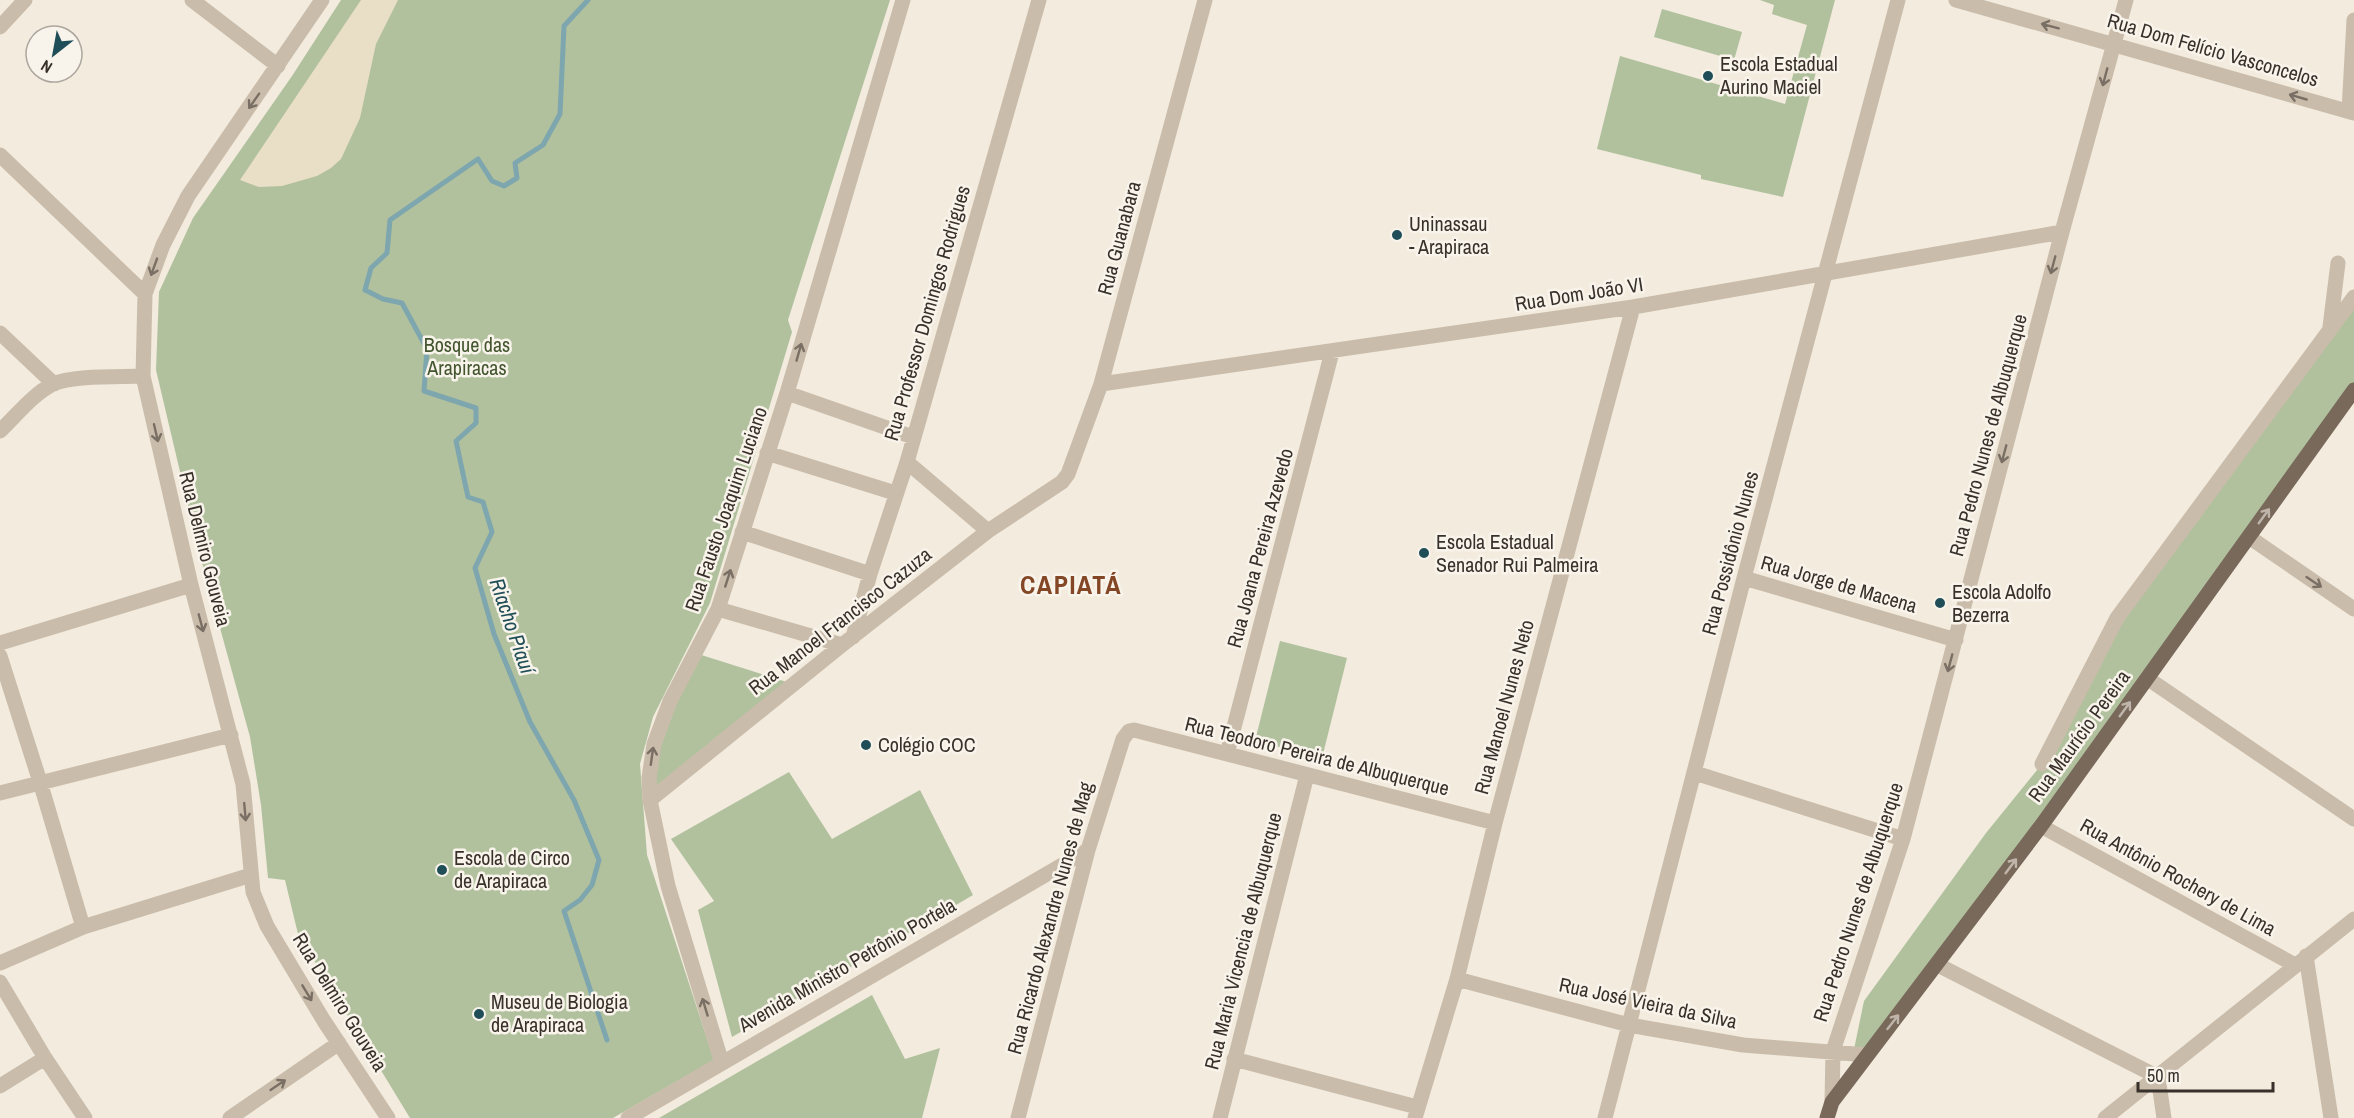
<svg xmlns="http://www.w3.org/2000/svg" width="2354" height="1118" font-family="'Archivo Narrow',sans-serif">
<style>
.green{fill:#b1c19e}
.plaza{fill:#e9dec6}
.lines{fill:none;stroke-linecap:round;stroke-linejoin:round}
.stream{stroke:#7ea6ae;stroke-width:5}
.minor{stroke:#cabcaa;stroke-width:15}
.major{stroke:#79695b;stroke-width:15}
.oneway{stroke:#7a6f64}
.oneway2{stroke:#bfb5aa}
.poi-dot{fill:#204e58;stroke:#f9f4eb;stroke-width:2}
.labels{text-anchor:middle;stroke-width:5;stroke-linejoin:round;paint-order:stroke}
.street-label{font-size:20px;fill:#38302a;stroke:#f9f4eb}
.poi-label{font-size:20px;fill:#38302a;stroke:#f9f4eb;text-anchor:start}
.park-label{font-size:20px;fill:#42552e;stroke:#f9f4eb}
.water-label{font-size:21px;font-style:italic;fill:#204e58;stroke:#f9f4eb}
.district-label{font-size:26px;font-weight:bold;letter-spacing:1.5px;fill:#844725;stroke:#f9f4eb}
</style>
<rect width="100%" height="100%" fill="#f2ebde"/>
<path class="green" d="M341,0H890L788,320L792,332L710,603L653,717L640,764L647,855L714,1060L613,1118H410L298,934L285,880L268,878L261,805L250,737L198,548L156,370L159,292L193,218L292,76Z
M1760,0H1835L1783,197L1701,179V175L1597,149L1620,56L1785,104L1807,25L1772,14L1774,5Z
M1662,9L1742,32L1734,60L1654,37Z
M2354,297V390L1867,1055L1853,1054L1864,1001L1986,833L2042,764L2117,618Z
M1280,641L1347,658L1322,758L1255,741Z
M695,653L793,684L650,800L649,778Z
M789,772L832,839L920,790L973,895L732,1037L698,910L714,901L671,839Z
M872,995L905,1059L940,1048L922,1118H659Z"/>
<path class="plaza" d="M361,0H398L376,44L360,118L341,159L331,168L317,176L282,186L259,187L240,180Z"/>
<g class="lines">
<path class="stream" d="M588,0L564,26L560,114L543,145L515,163L517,178L504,186L492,181L478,159L390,220L387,253L371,268L365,290L383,299L402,303L427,349L424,391L476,408V423L456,441L468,497L483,502L492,532L475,568L494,634L530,722L574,800L599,860L592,885L580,900L564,911L607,1040"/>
<path class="minor" d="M192,0L278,66
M322,0L188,196L163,245L145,294L143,376L191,585L243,784L253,892L267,926L324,1021L388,1118
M1956,0L2354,113
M0,27L25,0
M2349,111L2354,20
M0,155L145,294
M2330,327L2338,263
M0,333L54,384
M1101,384L1633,307L2062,232
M787,393L913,437
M0,431C16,416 33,394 53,384C72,375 120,377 143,376
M767,453L895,493
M907,462L988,531
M742,532L870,574
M2249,537L2354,609
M1744,578L1956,640
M718,609L842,645
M853,637L870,574L907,462L1039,0
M0,643L191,585
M0,656L41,785L83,927
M2147,678L2354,819
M1227,754L1332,352
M2042,764L2117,618L2354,297
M1695,773L1903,839
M0,793L231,735
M650,800L842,645L988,531L1062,482L1068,474L1101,384L1205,0
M2041,826L2295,965
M2306,956L2331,1118
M0,963L83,927L251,875
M1938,965L2158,1077L2164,1118
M1457,979L1629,1025L1743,1045L1867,1055
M0,982L45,1058L85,1118
M1234,1059L1417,1107
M722,1063L668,886L650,800L649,778L654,744L670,701L718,609L787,393L903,0
M0,1086L45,1058
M1832,1102L1833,1051L1903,839L2062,232L2126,0
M230,1118L339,1043
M628,1118L1088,850
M1018,1118L1088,850L1123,739L1129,731L1134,730L1495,823
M1220,1118L1307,775
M1415,1118L1457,979L1495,823L1633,307
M1605,1118L1744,578L1898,0
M2105,1118L2354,919"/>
<path class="major" d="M1827,1118L1832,1102L2041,826L2354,390"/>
</g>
<defs><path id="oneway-shaft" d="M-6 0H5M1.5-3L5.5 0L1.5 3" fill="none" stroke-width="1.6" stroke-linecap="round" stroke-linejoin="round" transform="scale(1.5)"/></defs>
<g class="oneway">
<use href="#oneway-shaft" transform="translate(2050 26) rotate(-165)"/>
<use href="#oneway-shaft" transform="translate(2105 77) rotate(105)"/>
<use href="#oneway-shaft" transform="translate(2298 97) rotate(-164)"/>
<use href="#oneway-shaft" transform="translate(254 101) rotate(125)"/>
<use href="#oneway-shaft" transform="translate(2053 265) rotate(105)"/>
<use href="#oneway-shaft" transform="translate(154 267) rotate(110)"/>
<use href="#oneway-shaft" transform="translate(799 352) rotate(-74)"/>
<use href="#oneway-shaft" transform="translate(156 433) rotate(77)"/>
<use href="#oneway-shaft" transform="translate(2004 454) rotate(105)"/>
<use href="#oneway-shaft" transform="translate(728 578) rotate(-72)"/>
<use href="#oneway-shaft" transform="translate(2314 582) rotate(34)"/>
<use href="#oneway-shaft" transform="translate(201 623) rotate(75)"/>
<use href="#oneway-shaft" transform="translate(1950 663) rotate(105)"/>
<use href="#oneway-shaft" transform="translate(652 756) rotate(-82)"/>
<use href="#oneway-shaft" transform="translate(245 812) rotate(85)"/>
<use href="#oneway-shaft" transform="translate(307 993) rotate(59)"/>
<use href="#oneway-shaft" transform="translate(705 1007) rotate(-107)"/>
<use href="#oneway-shaft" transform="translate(278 1085) rotate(-34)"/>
</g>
<g class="oneway2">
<use href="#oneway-shaft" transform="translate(2264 516) rotate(-54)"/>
<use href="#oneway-shaft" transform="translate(2125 709) rotate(-54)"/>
<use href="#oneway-shaft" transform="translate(2011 866) rotate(-53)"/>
<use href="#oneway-shaft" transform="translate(1893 1022) rotate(-52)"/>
</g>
<g class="poi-dot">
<circle cx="1708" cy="76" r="6"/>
<circle cx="1397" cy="235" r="6"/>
<circle cx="1424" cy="553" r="6"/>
<circle cx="1940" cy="603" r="6"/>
<circle cx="866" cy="745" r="6"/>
<circle cx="442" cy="870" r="6"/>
<circle cx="479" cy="1014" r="6"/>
</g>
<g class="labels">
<g class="street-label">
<text transform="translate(2213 50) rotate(16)" y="7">Rua Dom Felício Vasconcelos</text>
<text transform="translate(1119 238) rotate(-75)" y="7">Rua Guanabara</text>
<text transform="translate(1579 294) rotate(-9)" y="7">Rua Dom João VI</text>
<text transform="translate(927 313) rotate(-74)" y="7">Rua Professor Domingos Rodrigues</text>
<text transform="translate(1988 435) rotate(-75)" y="7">Rua Pedro Nunes de Albuquerque</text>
<text transform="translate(726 509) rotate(-71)" y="7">Rua Fausto Joaquim Luciano</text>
<text transform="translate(1260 548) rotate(-75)" y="7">Rua Joana Pereira Azevedo</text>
<text transform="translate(205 549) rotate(76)" y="7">Rua Delmiro Gouveia</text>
<text transform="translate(1730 553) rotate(-75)" y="7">Rua Possidônio Nunes</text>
<text transform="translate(1839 584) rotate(16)" y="7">Rua Jorge de Macena</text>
<text transform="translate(840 621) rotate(-38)" y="7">Rua Manoel Francisco Cazuza</text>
<text transform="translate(1504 707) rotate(-75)" y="7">Rua Manoel Nunes Neto</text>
<text transform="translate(2079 736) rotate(-54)" y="7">Rua Maurício Pereira</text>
<text transform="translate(1317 756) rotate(14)" y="7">Rua Teodoro Pereira de Albuquerque</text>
<text transform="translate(2178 877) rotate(29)" y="7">Rua Antônio Rochery de Lima</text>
<text transform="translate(1858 902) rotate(-72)" y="7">Rua Pedro Nunes de Albuquerque</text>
<text transform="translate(1050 918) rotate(-75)" y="7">Rua Ricardo Alexandre Nunes de Mag</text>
<text transform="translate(1243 941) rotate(-76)" y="7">Rua Maria Vicencia de Albuquerque</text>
<text transform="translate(847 965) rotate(-30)" y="7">Avenida Ministro Petrônio Portela</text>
<text transform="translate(340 1002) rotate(58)" y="7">Rua Delmiro Gouveia</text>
<text transform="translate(1648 1003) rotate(12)" y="7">Rua José Vieira da Silva</text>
</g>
<g class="poi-label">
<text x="1720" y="71">Escola Estadual<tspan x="1720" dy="23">Aurino Maciel</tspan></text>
<text x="1409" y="231">Uninassau<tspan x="1409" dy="23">- Arapiraca</tspan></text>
<text x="1436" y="549">Escola Estadual<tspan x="1436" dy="23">Senador Rui Palmeira</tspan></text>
<text x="1952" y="599">Escola Adolfo<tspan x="1952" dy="23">Bezerra</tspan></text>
<text x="878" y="752">Colégio COC</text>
<text x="454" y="865">Escola de Circo<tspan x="454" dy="23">de Arapiraca</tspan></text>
<text x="491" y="1009">Museu de Biologia<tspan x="491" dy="23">de Arapiraca</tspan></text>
</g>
<g class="park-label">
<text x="467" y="352">Bosque das<tspan x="467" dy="23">Arapiracas</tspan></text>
</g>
<g class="water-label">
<text transform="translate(512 626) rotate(71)" y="7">Riacho Piauí</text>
</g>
<g class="district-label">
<text x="1071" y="594">CAPIATÁ</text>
</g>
</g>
<g transform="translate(54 54) rotate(211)"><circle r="28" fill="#f9f4eb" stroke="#aca69e" stroke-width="1.5"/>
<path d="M0-4.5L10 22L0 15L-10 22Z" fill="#204e58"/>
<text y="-9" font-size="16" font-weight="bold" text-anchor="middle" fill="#38302a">N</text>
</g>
<path d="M2138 1082v9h135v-9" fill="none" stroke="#38302a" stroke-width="3"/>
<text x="2147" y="1082" font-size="18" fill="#38302a" stroke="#f9f4eb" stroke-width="4.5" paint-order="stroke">50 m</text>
</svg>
